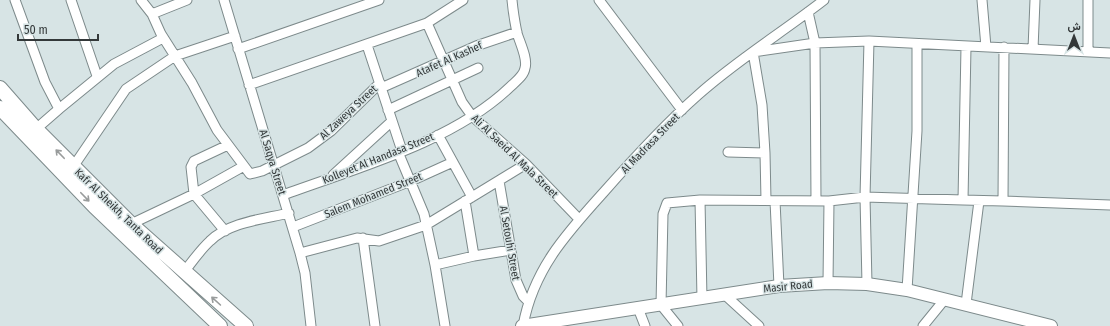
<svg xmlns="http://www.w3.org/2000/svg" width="1110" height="326" font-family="'Fira Sans Condensed',Vazirmatn,sans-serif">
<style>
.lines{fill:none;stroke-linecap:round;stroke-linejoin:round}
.street-casing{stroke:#7d8a8b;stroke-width:11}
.secondary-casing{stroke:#7d8a8b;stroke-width:14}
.primary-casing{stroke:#7d8a8b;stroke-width:16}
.street{stroke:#fff;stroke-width:9}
.secondary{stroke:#fff;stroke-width:12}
.primary{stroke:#fff;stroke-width:14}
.oneway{stroke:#999c9c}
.labels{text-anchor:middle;stroke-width:3;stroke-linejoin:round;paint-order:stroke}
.street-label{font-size:11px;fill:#333839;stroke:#d7e4e5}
</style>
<rect width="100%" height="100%" fill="#d7e4e5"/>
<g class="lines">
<defs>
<path id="street" d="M15,0L45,82L59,109L114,64L163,38
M71,0L97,76
M141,0L152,14L161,34L192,83L217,130L250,174L262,171L308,148L331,131L380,83
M224,0L300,253L305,273L311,326
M599,0L682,110
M982,0L986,47
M808,12L815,43L816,201
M152,14L187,0
M427,23L462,102L472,116L526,164L579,219
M367,45L402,151
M1004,47L1003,201L1110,205
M238,49L379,0
M1033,49L1035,0
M1088,52V0
M249,85L427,23L463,0
M381,88L476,46L517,32
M388,110L478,68
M36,129L59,109
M438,135L472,197
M398,152L424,214L435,265L445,326
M728,152L765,153L762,105L753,52L815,43L869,41L1110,53
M765,153L766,200
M73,167L126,89L175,56L235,36
M333,175L392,121
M499,181L516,280L523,296L529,302
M283,195C356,168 453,142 510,87C515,82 524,76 525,68C528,59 520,43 517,33C515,23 513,11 512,0
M700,200L702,299
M963,200L1003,201
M465,201L474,256
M775,201L779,286
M131,224L194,194L244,166
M293,227L411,181L453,162
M225,231L194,194L191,167L194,161L228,145
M363,238L375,326
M300,253L357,238L379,241L426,225L526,164
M435,265L474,256L511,250
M184,272C192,262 200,250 210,241C229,222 264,219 289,213
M828,283L829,201
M867,284L865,197L869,41
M907,290L917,131V45
M725,295L759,326
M966,304L979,201
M638,308L645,326
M523,326C533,270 566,234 603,193C633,159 664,125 698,95C737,60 783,32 824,0
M678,326L661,305L663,214L667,203L700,200L829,201L865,197L963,200L966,47
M923,326L945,299"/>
<path id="secondary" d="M522,326L779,286L828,283L867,284L907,290L1051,326"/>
<path id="primary" d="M0,88L36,129L131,224L246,326
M0,108L95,207L220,326"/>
</defs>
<use href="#street" class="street-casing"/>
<use href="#secondary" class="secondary-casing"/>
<use href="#primary" class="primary-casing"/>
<use href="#street" class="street"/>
<use href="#secondary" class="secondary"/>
<use href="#primary" class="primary"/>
</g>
<defs><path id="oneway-shaft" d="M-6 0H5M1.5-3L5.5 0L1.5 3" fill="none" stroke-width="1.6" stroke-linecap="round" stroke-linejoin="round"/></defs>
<g class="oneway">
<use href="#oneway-shaft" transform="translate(60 154) rotate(-134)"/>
<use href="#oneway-shaft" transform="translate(85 197) rotate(46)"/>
<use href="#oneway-shaft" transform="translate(216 301) rotate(-138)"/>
</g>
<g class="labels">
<g class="street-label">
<text transform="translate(449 59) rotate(-24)" y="4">Atafet Al Kashef</text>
<text transform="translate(348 112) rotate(-43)" y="4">Al Zaweya Street</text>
<text transform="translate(650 143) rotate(-46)" y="4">Al Madrasa Street</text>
<text transform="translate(515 156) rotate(44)" y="4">Ali Al Saeid Al Mala Street</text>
<text transform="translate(378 158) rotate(-22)" y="4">Kolleyet Al Handasa Street</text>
<text transform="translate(273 162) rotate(73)" y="4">Al Saqya Street</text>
<text transform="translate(373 195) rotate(-22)" y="4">Salem Mohamed Street</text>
<text transform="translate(119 211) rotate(44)" y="4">Kafr Al Sheikh, Tanta Road</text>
<text transform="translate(510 243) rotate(80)" y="4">Al Setouhi Street</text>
<text transform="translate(788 286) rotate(-6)" y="4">Masir Road</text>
</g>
</g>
<g transform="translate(1074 36)" stroke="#d7e4e5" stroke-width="3" paint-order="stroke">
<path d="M0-3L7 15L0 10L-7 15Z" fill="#333839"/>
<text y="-6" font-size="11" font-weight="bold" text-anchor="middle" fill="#333839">ش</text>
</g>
<path d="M18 34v6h80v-6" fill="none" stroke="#333839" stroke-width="2"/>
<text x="24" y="34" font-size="12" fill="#333839" stroke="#d7e4e5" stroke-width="3" paint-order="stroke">50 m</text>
</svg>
